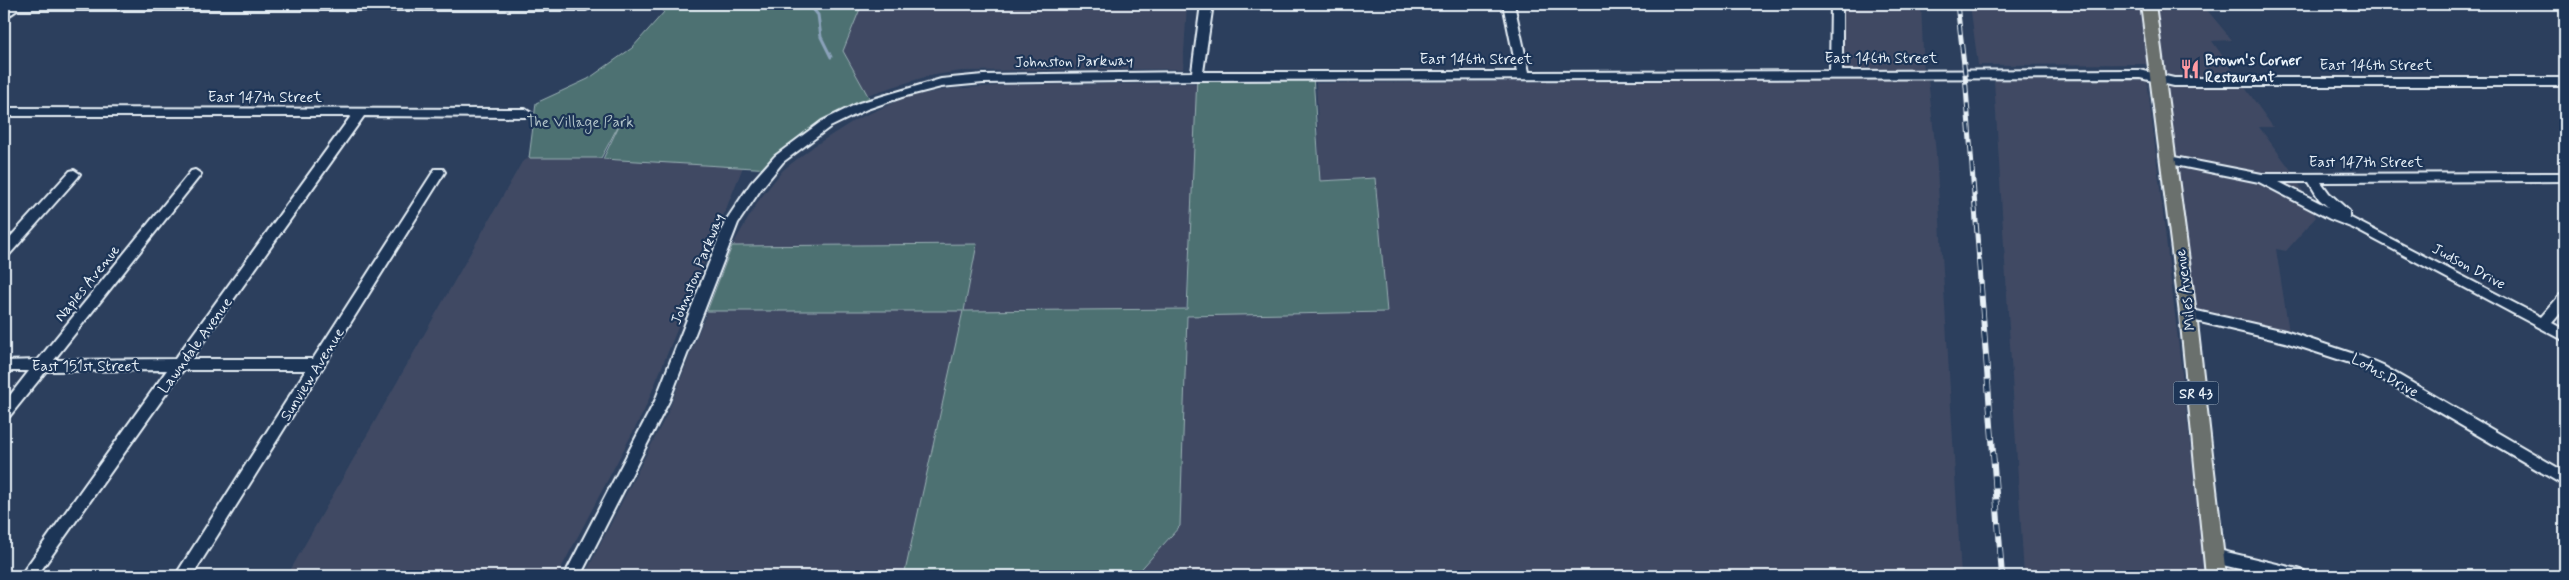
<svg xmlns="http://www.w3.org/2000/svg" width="2569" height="580" font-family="Mynerve,sans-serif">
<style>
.built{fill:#3f4a64}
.green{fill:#4e7172;stroke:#9bb1b5}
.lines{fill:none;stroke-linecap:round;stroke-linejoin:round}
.stream{stroke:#8aa2ba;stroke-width:3}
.minor-casing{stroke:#e8f1f8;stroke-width:4}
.major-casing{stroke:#e8f1f8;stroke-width:4}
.minor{fill:#1d3557;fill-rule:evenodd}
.major{fill:#6b706d;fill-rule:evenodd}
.rail-far1-casing{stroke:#e8f1f8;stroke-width:5}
.rail-casing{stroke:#e8f1f8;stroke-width:6}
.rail-far1{stroke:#1d3557;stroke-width:3;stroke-dasharray:10;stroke-linecap:butt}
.rail{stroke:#1d3557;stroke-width:4.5;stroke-dasharray:12;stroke-linecap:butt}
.labels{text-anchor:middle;stroke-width:4.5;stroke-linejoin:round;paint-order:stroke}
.shield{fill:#1d3557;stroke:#abb9c8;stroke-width:1}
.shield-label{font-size:14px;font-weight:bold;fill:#e8f1f8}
.street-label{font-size:15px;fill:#e8f1f8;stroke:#1d3557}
.poi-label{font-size:15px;font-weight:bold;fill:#e8f1f8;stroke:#1d3557;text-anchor:start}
.park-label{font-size:15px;fill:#b2c4c9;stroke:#1d3557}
</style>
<rect width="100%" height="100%" fill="#2c3f5d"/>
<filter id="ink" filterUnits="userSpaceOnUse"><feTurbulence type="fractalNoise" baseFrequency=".02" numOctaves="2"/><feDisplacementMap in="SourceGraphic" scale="10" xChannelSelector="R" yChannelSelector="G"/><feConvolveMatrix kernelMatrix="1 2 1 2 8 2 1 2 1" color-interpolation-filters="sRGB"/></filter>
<g filter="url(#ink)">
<path class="built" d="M862,4H1187L1183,69L961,71L928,76L867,95L843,51Z
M1837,4H1921L1924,74L1836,75Z
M1970,4H2139L2147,64L1978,65Z
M2148,4H2202L2232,40L2212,41L2273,127H2259L2294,174L2316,217L2286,251L2276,249L2290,338L2188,314Z
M1928,79L1936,153L1961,576H1135L1180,526L1187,315L1387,312L1375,178L1320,181L1316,83Z
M2147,79L2206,576H2024L1994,80Z
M1198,83L1186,309L905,576H584L668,412L707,311H964L977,244L732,246L759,200L783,170L814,146L855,120L906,97L950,89L1010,85Z
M529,158H601L743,167L644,411L557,576H287L522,162Z
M2214,556L2284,573L2298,576H2216Z"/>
<path class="green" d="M653,4H862L843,51L872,103L826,124L771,169L603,159L624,115L601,158H529L536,103L588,79L632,48L664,12Z
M1197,76H1313L1320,181L1375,178L1387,312L1187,316L1180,526L1135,576H904L963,311H707L732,246L977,244L964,311L1187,309Z"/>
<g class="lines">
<path class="stream" d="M809,4L818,15L821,37L831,57"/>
<defs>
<path id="minor" d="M11,4H586L592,7L586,10H17L4,19V10Z
M1201,4H1213L1203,72H1517L1503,4H1514L1529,72L1830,71L1831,4H1842V71L2140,70L2174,78H2565V86H2174L2140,78L1197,80L983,83L941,87L902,97L867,109L830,127L783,162L761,189L738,223L669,401L580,576H564L655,401L725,222L751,183L775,156L822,121L859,103L941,79L983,75L1192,72Z
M4,108L525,109L531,113L525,117L364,116L191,359H313L435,169H443L445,172L192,576H175L306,370H183L37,576H20L167,370L46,371L9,417L4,419V403L29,371H4V361L38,360L191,171L195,170L201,174L199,177L54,360L175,359L351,116H4Z
M2169,156L2262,174L2565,173V181L2321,182L2329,193L2349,211V217L2541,317L2560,295L2565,294V308L2552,323L2565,330V341L2353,228L2330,219L2259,182L2165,163L2163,160L2165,157ZM2279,182H2309L2319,199L2328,207Z
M74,170L80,174L78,177L9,255L4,257V244L70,171Z
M2188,309L2285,331L2360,356L2383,366L2565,472V486L2373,374L2350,363L2285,342L2183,318L2181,314Z
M2214,549L2298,569L2304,571L2306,576H2269L2214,563L2208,561L2206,556L2208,551Z"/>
<path id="major" d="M2141,4H2155L2196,314L2226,576H2206L2180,314Z"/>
</defs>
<use href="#minor" class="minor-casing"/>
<use href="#major" class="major-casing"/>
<use href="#minor" class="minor"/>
<use href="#major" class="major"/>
<defs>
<path id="rail-far1" d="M1957,4L1965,74L1979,261"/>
<path id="rail" d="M1979,260L2002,576"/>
</defs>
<use href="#rail-far1" class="rail-far1-casing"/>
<use href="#rail" class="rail-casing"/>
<use href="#rail-far1" class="rail-far1"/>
<use href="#rail" class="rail"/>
</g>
</g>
<defs>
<symbol id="restaurant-bare" viewBox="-9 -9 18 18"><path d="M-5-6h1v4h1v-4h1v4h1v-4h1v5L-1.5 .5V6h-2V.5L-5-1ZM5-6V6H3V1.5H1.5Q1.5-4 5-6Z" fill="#ff9aa2" stroke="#1d3557" stroke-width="2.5" paint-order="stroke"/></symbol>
</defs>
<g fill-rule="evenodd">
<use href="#restaurant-bare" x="2176" y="55" width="28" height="28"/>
</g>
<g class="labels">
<rect class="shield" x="2173.5" y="381.5" width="45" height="23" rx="4"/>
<g class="shield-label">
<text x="2196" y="398">SR 43</text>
</g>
<g class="street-label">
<text x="1881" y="63">East 146th Street</text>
<text x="1476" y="64">East 146th Street</text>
<text transform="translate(1074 61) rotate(-1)" y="5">Johnston Parkway</text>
<text x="2376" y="70">East 146th Street</text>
<text x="265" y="102">East 147th Street</text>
<text x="2366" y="167">East 147th Street</text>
<text transform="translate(2469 266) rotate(28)" y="5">Judson Drive</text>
<text transform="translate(697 269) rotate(-68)" y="5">Johnston Parkway</text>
<text transform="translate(87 283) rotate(-51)" y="5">Naples Avenue</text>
<text transform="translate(2185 290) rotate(-97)" y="5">Miles Avenue</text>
<text transform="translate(195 345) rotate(-54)" y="5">Lawndale Avenue</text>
<text x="86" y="371">East 151st Street</text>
<text transform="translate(312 374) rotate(-58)" y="5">Sunview Avenue</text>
<text transform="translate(2385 375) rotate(29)" y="5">Lotus Drive</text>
</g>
<g class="poi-label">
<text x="2205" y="65">Brown's Corner<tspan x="2205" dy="17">Restaurant</tspan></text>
</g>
<g class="park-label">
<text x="580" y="127">The Village Park</text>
</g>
</g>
<rect width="2569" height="580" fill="none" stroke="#1d3557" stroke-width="20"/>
<rect x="10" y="10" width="2549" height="560" fill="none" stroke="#e8f1f8" stroke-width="2" filter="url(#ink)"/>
</svg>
